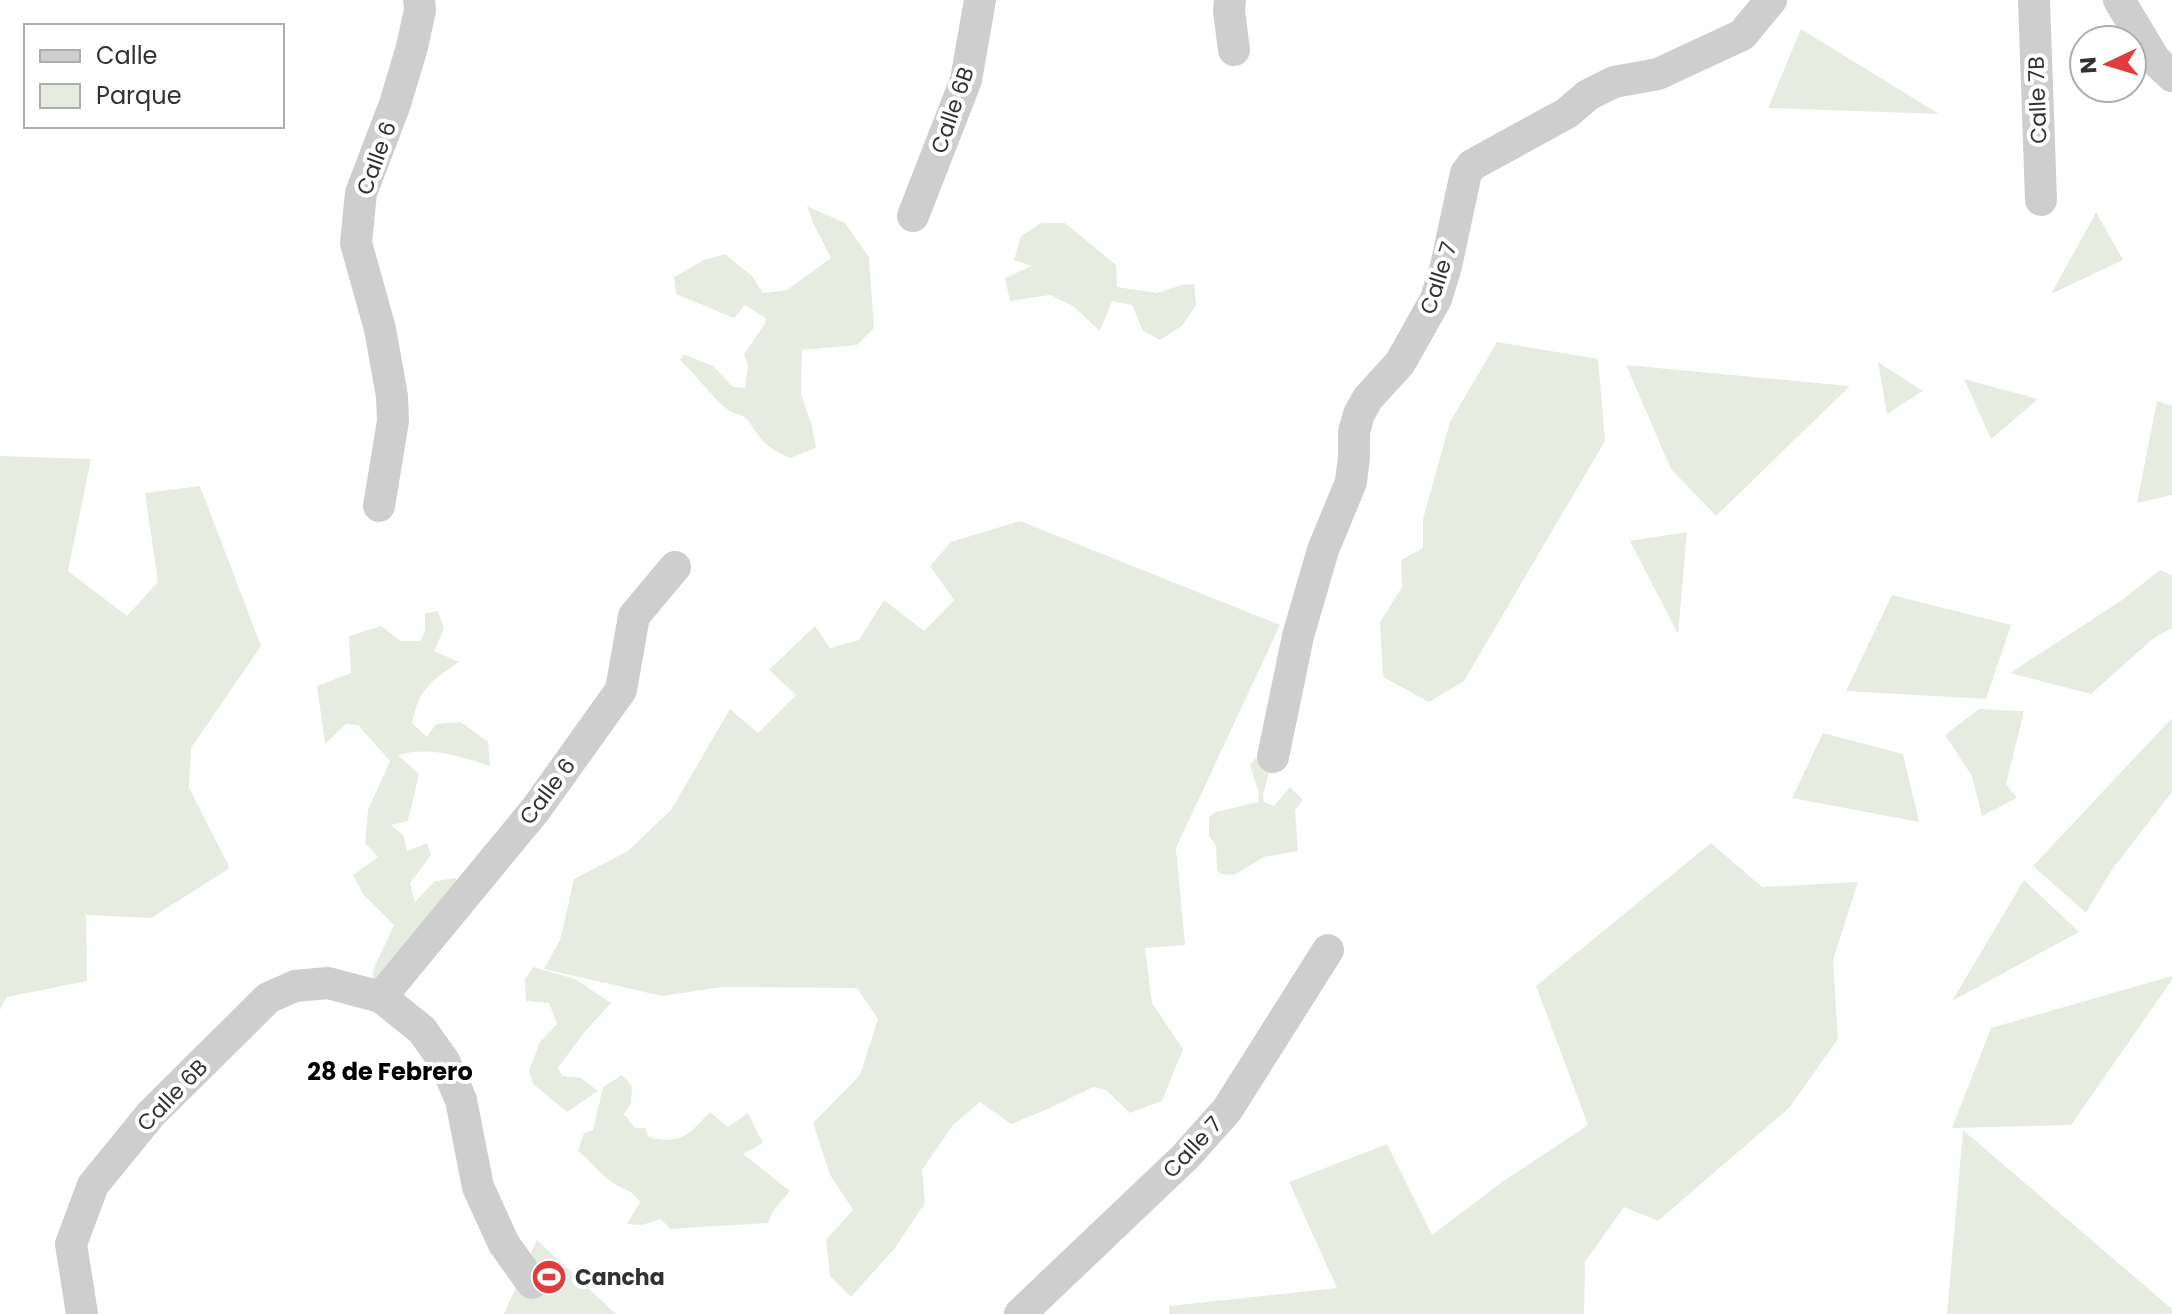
<svg xmlns="http://www.w3.org/2000/svg" width="2172" height="1314" font-family="Poppins,sans-serif">
<style>
.green{fill:#e6ede0}
.lines{fill:none;stroke-linecap:round;stroke-linejoin:round}
.street{stroke:#cecece;stroke-width:32}
.labels{text-anchor:middle;stroke-width:8;stroke-linejoin:round;paint-order:stroke}
.street-label{font-size:22px;fill:#313131;stroke:#fff}
.poi-label{font-size:22px;font-weight:bold;fill:#313131;stroke:#fff;text-anchor:start}
.neighbourhood-label{font-size:24px;font-weight:bold;fill:#000;stroke:#fff}
</style>
<rect width="100%" height="100%" fill="#fff"/>
<path class="green" d="M1801,29L1939,114L1768,108Z
M807,206L845,223L869,257L874,328L857,345L802,350L801,394L812,426L816,448L790,458C766,447 763,443 749,422C743,413 734,415 728,410C713,399 696,374 680,360L683,354L713,366L733,387L745,388L748,365L744,354L766,322L765,318L745,305L734,318L676,294L674,277L704,260L725,254L752,276L763,293L787,290L831,258L814,225Z
M2096,212L2123,260L2051,294L2093,218Z
M1041,223H1065L1116,265L1117,287L1157,293L1181,285L1194,284L1196,305L1182,326L1160,340L1143,331L1132,305L1112,301L1100,331L1073,306L1050,295L1010,301L1005,278L1032,266L1014,260L1021,236Z
M1497,342L1598,359L1605,441L1464,681L1429,702L1383,677L1380,622L1402,587L1401,560L1423,548V519L1450,422Z
M1878,362L1923,391L1887,414Z
M1626,365L1850,386L1716,516L1671,469Z
M1964,379L2038,399L1991,439Z
M2157,401L2172,406V495L2137,503Z
M0,456L91,459L68,571L127,616L158,582L145,493L200,486L261,646L191,748L189,788L230,868L151,918L86,915L87,981L7,997L0,1010Z
M1020,521L1280,625L1176,848L1185,945L1145,948L1152,1003L1183,1049L1162,1101L1130,1113L1106,1090L1093,1087L1050,1108L1011,1124L980,1102L953,1125L922,1170L925,1203L895,1248L851,1297L830,1276L826,1240L853,1210L830,1175L813,1123L860,1075L878,1019L857,988L722,987L662,996L544,969L560,940L574,879L628,851L671,810L730,709L758,733L796,695L769,670L815,626L830,648L859,640L884,600L924,631L954,600L930,566L951,542Z
M1687,532L1678,634L1630,541Z
M2160,570L2172,575V628L2155,637L2091,694L2010,673L2122,600Z
M1892,595L2011,625L1986,699L1846,691Z
M438,611L444,629L434,651L459,662C430,682 420,688 412,723L427,737L436,724L461,722L488,742L490,766C458,756 431,746 398,755L419,774L408,821L391,825L404,836L407,851L427,843L431,855L410,883L415,902L435,881L456,878L453,893L371,992L374,968L394,925L363,894L353,875L378,857L365,843L368,810L390,761L358,725L346,724L325,744L317,686L351,673L349,636L381,626L401,641H420L425,631V613Z
M1979,709L2024,711L2006,784L2017,798L1982,816L1972,776L1945,735Z
M2172,718V792L2111,871L2086,913L2033,866Z
M1823,733L1903,754L1919,822L1792,798Z
M1255,758L1270,768L1263,795L1264,802L1274,806L1290,787L1303,800L1295,810L1298,851L1264,857L1234,875L1220,874L1217,869L1216,846L1209,836V817L1216,812L1258,802L1259,793L1250,765Z
M1711,843L1762,887L1858,882L1833,960L1838,1039L1789,1108L1658,1221L1624,1207L1585,1262L1584,1314H1169V1306L1337,1288L1289,1182L1387,1144L1432,1235L1502,1182L1588,1125L1536,986Z
M2024,880L2079,932L1952,1001Z
M533,967L575,979L611,1003L583,1034L558,1068L562,1076L581,1078L598,1091L567,1112L533,1084L529,1071L540,1042L557,1024L549,1003L526,1001L525,979Z
M2172,976V980L2071,1125L1952,1128L1991,1028Z
M622,1075L632,1086L631,1104L624,1114L635,1128H645L649,1137C682,1145 689,1134 710,1112L728,1127L748,1113L763,1143L743,1154L790,1191L773,1211L768,1223L670,1229L661,1219L642,1225L627,1224L640,1202C628,1186 626,1192 613,1183C600,1175 591,1161 578,1151L584,1133L593,1130L603,1087Z
M1963,1130L2172,1309V1314H1947Z
M537,1240L616,1314H504Z"/>
<g class="lines">
<path class="street" d="M1230,0L1229,11L1234,50
M2034,0L2041,200
M2119,0L2155,60L2172,76
M913,216L966,80L980,0
M379,506L393,421L392,396L380,329L356,243L361,193L395,104L412,47L420,10L419,0
M1273,757L1298,636L1323,550L1351,482L1354,457V432L1359,414L1368,398L1400,363L1436,299L1446,266L1466,173L1472,165L1567,113L1588,95L1614,82L1658,74L1742,35L1771,0
M381,997L536,809L621,690L634,616L675,567
M82,1314L71,1244L93,1185L151,1114L268,998L295,986L328,983L381,997L422,1030L444,1061L461,1100L478,1187L504,1244L532,1283
M1020,1314L1185,1157L1227,1110L1328,950"/>
</g>
<defs>
<symbol id="stadium-disc" viewBox="-11 -11 22 22"><circle r="9.5" fill="#df3c3d" stroke="#fff"/><path d="M0-5a6.5 5 0 1 0 0 10a6.5 5 0 1 0 0-10ZM-3.5-1.8h7v3.6h-7Z" fill="#fff"/></symbol>
</defs>
<g fill-rule="evenodd">
<use href="#stadium-disc" x="529" y="1257" width="40" height="40"/>
</g>
<g class="labels">
<g class="street-label">
<text transform="translate(2037 100) rotate(-92)" y="8">Calle 7B</text>
<text transform="translate(952 110) rotate(-71)" y="8">Calle 6B</text>
<text transform="translate(376 158) rotate(-70)" y="8">Calle 6</text>
<text transform="translate(1438 278) rotate(-72)" y="8">Calle 7</text>
<text transform="translate(547 791) rotate(-53)" y="8">Calle 6</text>
<text transform="translate(172 1095) rotate(-46)" y="8">Calle 6B</text>
<text transform="translate(1192 1147) rotate(-47)" y="8">Calle 7</text>
</g>
<g class="poi-label">
<text x="575" y="1285">Cancha</text>
</g>
<g class="neighbourhood-label">
<text x="390" y="1080">28 de Febrero</text>
</g>
</g>
<rect x="24" y="24" width="260" height="104" fill="#ffffff" stroke="#adadad" stroke-width="2"/>
<rect x="40" y="50" width="40" height="12" fill="#cecece" stroke="#adadad" stroke-width="2"/>
<text x="96" y="64" font-size="24" fill="#313131">Calle</text>
<rect x="40" y="84" width="40" height="24" fill="#e6ede0" stroke="#adadad" stroke-width="2"/>
<text x="96" y="104" font-size="24" fill="#313131">Parque</text>
<g transform="translate(2108 64) rotate(266)"><circle r="38" fill="#ffffff" stroke="#adadad" stroke-width="2"/>
<path d="M0-6L14 30L0 20L-14 30Z" fill="#df3c3d"/>
<text y="-12" font-size="22" font-weight="bold" text-anchor="middle" fill="#313131">N</text>
</g>
</svg>
